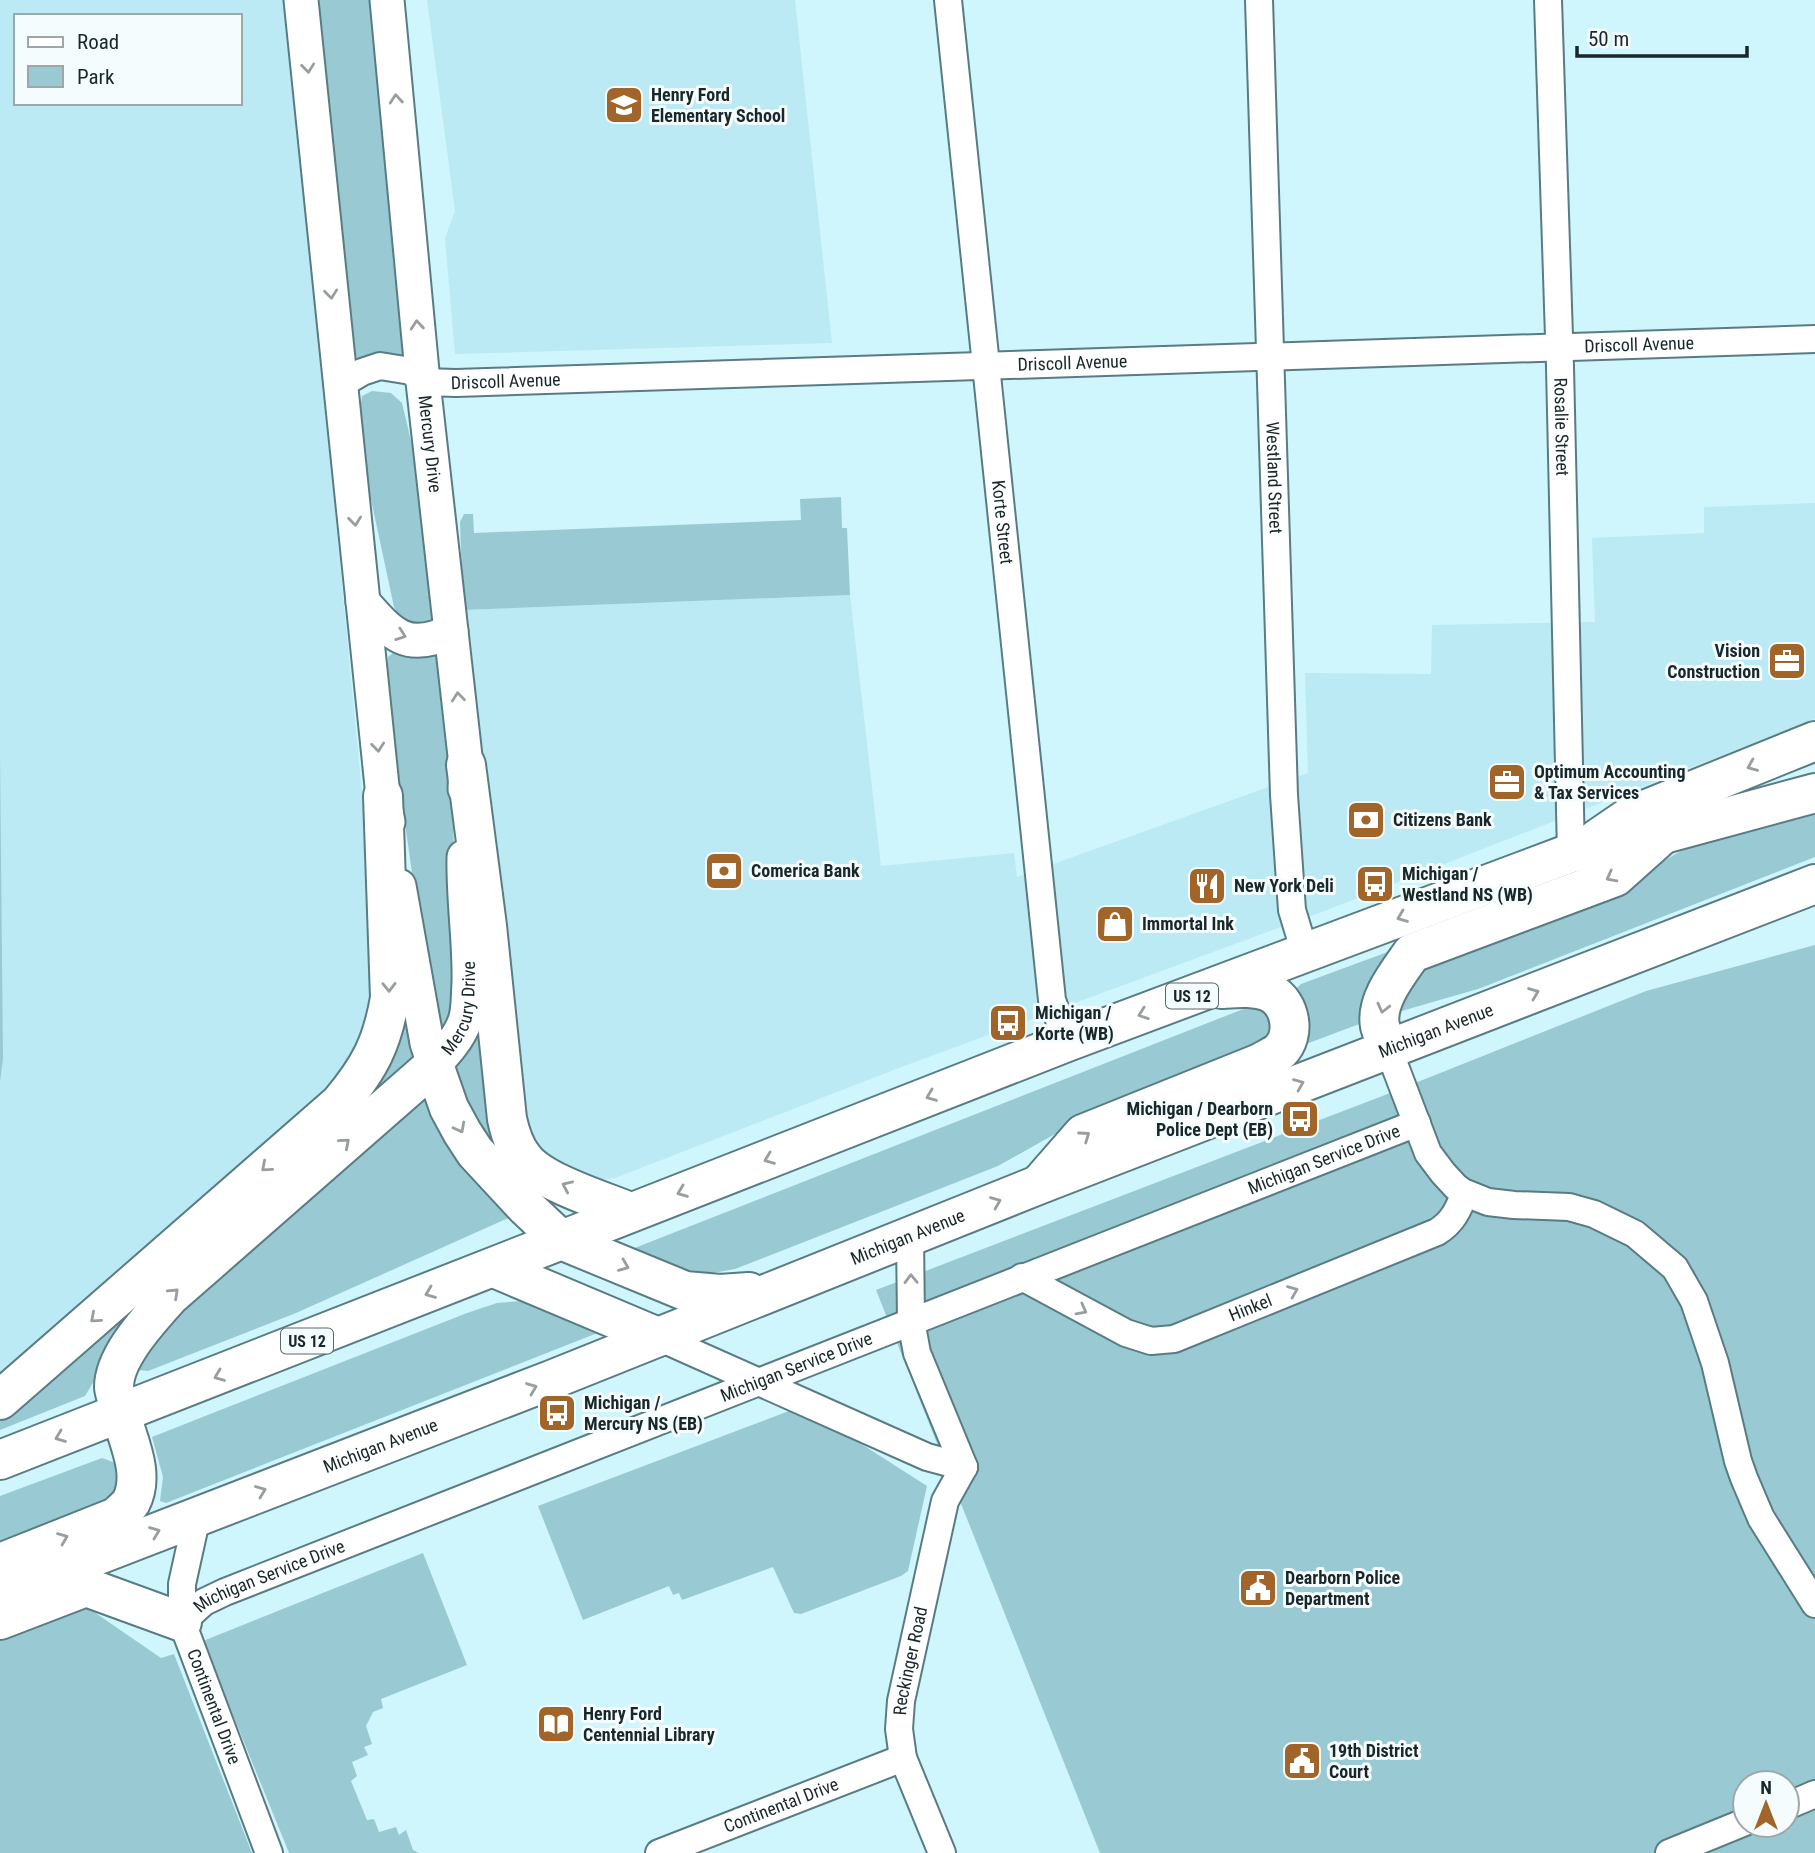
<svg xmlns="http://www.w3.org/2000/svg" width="1815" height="1853" font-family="'Roboto Condensed',sans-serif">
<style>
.built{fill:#bbeaf4;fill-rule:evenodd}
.green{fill:#99cad4;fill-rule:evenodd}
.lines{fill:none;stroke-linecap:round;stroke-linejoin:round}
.minor-casing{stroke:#597c83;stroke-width:30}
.tertiary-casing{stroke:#597c83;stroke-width:37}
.primary-casing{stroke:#597c83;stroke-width:42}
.minor{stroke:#fff;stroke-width:26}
.tertiary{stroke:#fff;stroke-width:33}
.primary{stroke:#fff;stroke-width:38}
.oneway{stroke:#989e9f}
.labels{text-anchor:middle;stroke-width:6;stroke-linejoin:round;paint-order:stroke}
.shield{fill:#f5fcfe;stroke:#5b676a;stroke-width:2}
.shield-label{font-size:16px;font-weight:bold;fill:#19272a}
.poi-label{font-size:18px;font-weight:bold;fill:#19272a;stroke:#f5fcfe;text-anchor:start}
.street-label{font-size:18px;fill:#19272a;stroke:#f5fcfe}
</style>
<rect width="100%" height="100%" fill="#cff5fd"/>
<path class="built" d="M0,0H286L380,981L374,1022L335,1086L0,1382ZM16,16H240V103H16Z
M427,0H795L832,343L455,354L445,238L455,211Z
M1815,503V719L1327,910L904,1066L615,1178L594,1181L540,1157L522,1125L463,610L850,595L881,866L1014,853L1017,877L1308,773L1305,673L1431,674L1432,625L1595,622L1592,538L1704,533V507Z"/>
<path class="green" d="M319,0H379L406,364L359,360L355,356Z
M372,391L391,393L402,403L408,428L420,482L438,614L426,626C408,626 402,622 394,607L369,490L360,409L362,396Z
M841,497L842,528H847L850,595L463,610L460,522L464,514H473L474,533L801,520L800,499Z
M393,653C409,658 421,662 437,653L449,709L455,875L452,1028L435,1035L386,689L388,657Z
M0,751L3,1059L0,1082Z
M1815,813V857L1478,989L1398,1012L1421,965L1651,868L1688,847Z
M1815,945V1853H1100L876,1290L1385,1095L1646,991ZM1745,1783H1787V1825H1745Z
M1393,950L1362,1023L1306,1044C1306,1025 1313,1006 1297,990V988L1301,984Z
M399,981L423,1052L115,1346L85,1396L0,1430V1410L332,1118Z
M1251,1006L1270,1012L1274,1040L1071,1125L998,1166L735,1269L707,1274H693L632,1249Z
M475,1015L497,1108L560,1197L545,1203L506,1174L445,1063Z
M425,1080L515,1215L296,1313L148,1371L138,1370L150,1335Z
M521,1301H534L605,1330L166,1503L160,1501L163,1477L152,1437L467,1313L497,1303Z
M802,1406L927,1486L908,1571L901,1576L801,1614L794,1613L773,1567L682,1600L679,1593L673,1595L669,1586L583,1620L538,1506Z
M102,1458L113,1462L120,1472L111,1505L0,1557V1496Z
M423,1553L467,1665L381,1699L383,1708L373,1712L366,1726L372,1744L364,1747L368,1755L352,1762L357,1776L351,1781L367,1820L374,1819L379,1832L396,1827L399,1835L406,1830L413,1850L419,1853H289L203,1641Z
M81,1603L161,1658L174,1654L252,1853H0V1634Z"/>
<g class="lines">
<defs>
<g id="minor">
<path id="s1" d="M948,0L1052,1000L1067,1042"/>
<path id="s2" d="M1259,0L1284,795L1292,910L1305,953"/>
<path id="s3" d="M1548,0L1560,367L1571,853"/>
<path id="s4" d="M340,385L362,372L380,366L411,371L423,382L456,383L1815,339"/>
<path d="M1388,1048L1428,1153L1443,1173L1456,1187L1463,1192L1488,1202L1514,1205L1569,1207L1594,1214L1635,1234L1675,1268L1694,1301L1715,1363L1738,1461L1744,1478L1761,1518L1815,1604"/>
<path d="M910,1237L911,1321L917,1353L964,1467"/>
<path id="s5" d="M1022,1277L1126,1333L1151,1341L1174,1339L1437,1232C1453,1222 1458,1210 1465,1193"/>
<path d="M658,1337L927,1457L964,1467"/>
<path id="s6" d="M197,1516L182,1584V1622L269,1853"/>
<path id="s7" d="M182,1622L204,1602L225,1592L1417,1123"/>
<path d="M1787,1806L1815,1794"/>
<path id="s8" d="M659,1853L903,1758"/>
<path id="s9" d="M942,1853L903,1758L899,1729L901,1701L945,1501L964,1467"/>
<path d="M1669,1853L1745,1822"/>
</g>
<g id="tertiary">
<path d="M301,0L383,796L388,822"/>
<path id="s10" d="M387,0L423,382L466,765L465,789"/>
<path d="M363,602C391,634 407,653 451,631"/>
<path id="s11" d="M399,886L427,1043L434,1065C446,1052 459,1038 465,1021C469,1009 468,995 469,983C470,941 463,899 464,857"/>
</g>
<g id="primary">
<path d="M466,765L487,926L507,1119C510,1133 514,1147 524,1159C543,1183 601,1200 630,1212"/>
<path d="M1597,839L1632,815L1815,741"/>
<path d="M1388,1048C1386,1041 1382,1034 1380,1026C1375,1001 1398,973 1412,953L1615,877L1662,835"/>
<path d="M1042,1181L1083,1134L1260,1063C1266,1059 1274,1056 1280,1051C1296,1035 1291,1004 1271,993C1255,986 1237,988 1221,989"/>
<path d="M494,1268L658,1337"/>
<path d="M0,1400L340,1103C370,1067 382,1044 390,998L383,796"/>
<path d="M0,1460L1067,1042L1571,853L1581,850L1664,834L1815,793"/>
<path d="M0,1563L116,1517C120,1513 127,1508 131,1502C147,1471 124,1434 118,1403C117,1398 114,1392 114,1387C114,1356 150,1319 169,1297L434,1065L449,1108L462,1132L475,1152L526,1207L561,1240L685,1291L720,1294L749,1292"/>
<path id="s12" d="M0,1593L551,1380L1038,1185L1815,884"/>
<path d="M0,1620L86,1587L182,1622"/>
</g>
</defs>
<use href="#minor" class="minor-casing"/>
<use href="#tertiary" class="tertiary-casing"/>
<use href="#primary" class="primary-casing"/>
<use href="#minor" class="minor"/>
<use href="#tertiary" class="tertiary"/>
<use href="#primary" class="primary"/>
</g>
<defs><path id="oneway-chevron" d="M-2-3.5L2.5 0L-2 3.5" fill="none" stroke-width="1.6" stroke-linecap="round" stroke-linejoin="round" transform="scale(1.75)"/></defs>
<g class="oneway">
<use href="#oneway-chevron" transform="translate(308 68) rotate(84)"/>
<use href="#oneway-chevron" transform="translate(396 99) rotate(-95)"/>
<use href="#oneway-chevron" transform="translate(331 294) rotate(84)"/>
<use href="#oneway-chevron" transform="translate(417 325) rotate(-95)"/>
<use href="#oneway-chevron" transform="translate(355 521) rotate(84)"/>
<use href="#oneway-chevron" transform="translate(401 635) rotate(20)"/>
<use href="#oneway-chevron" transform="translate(458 697) rotate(-96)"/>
<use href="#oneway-chevron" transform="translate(378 747) rotate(84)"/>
<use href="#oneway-chevron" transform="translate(1752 766) rotate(158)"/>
<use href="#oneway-chevron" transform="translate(1611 877) rotate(152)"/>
<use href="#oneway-chevron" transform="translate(1402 917) rotate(159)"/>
<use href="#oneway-chevron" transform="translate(389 987) rotate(89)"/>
<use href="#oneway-chevron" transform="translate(1534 993) rotate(-21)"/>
<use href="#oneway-chevron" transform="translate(1383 1008) rotate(104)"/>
<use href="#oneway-chevron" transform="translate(1143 1014) rotate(160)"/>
<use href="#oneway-chevron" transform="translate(1299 1084) rotate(-22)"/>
<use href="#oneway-chevron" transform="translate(931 1096) rotate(159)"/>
<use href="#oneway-chevron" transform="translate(460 1128) rotate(62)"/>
<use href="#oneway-chevron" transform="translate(1085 1136) rotate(-35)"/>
<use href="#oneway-chevron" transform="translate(345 1143) rotate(-41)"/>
<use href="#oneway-chevron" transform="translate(769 1159) rotate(159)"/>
<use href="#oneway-chevron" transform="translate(266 1167) rotate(139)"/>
<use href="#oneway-chevron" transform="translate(567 1186) rotate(-156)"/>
<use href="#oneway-chevron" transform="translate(682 1192) rotate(159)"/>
<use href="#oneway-chevron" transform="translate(996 1202) rotate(-22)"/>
<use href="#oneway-chevron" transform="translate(624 1266) rotate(22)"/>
<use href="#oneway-chevron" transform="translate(911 1279) rotate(-91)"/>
<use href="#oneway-chevron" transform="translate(1293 1291) rotate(-22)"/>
<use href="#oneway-chevron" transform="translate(174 1293) rotate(-43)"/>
<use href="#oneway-chevron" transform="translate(430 1293) rotate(159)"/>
<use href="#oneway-chevron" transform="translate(1082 1310) rotate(28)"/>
<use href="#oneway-chevron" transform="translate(95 1318) rotate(139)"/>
<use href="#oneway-chevron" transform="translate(219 1376) rotate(159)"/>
<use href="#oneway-chevron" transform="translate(532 1388) rotate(-21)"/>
<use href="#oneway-chevron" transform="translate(60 1437) rotate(159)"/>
<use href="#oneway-chevron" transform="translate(261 1491) rotate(-21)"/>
<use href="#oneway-chevron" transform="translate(155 1532) rotate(-21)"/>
<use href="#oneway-chevron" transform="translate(63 1538) rotate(-22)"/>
</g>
<defs>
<symbol id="school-square" viewBox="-11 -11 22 22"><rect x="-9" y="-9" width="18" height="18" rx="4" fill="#a26529" stroke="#f5fcfe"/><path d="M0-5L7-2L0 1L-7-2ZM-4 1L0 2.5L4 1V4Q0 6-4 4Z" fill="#fff"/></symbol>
<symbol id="office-square" viewBox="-11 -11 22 22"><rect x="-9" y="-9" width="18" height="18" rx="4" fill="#a26529" stroke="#f5fcfe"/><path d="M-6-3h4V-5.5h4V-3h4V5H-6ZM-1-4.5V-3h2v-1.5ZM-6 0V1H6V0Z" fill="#fff"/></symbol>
<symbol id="bank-square" viewBox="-11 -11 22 22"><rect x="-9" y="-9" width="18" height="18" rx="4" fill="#a26529" stroke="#f5fcfe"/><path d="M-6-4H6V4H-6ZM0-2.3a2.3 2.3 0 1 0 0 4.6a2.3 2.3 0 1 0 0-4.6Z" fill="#fff"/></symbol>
<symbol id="bus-square" viewBox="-11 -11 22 22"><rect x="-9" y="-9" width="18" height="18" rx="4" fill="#a26529" stroke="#f5fcfe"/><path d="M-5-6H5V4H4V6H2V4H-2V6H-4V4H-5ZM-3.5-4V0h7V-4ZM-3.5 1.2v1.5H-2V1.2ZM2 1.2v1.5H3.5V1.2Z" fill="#fff"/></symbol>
<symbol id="restaurant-square" viewBox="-11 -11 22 22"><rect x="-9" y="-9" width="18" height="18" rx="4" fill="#a26529" stroke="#f5fcfe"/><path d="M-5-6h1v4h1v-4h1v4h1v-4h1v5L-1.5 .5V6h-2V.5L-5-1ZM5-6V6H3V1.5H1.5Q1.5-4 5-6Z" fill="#fff"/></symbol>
<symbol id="shop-square" viewBox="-11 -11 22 22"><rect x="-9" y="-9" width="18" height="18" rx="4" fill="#a26529" stroke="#f5fcfe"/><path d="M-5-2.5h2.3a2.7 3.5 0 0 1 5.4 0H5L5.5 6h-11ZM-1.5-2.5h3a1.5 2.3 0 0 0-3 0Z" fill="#fff"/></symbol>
<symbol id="civic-square" viewBox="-11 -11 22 22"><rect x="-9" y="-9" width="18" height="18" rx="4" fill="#a26529" stroke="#f5fcfe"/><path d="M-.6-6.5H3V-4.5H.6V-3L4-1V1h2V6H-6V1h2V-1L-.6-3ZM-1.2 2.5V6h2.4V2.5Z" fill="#fff"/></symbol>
<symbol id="library-square" viewBox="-11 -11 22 22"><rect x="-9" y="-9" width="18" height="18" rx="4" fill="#a26529" stroke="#f5fcfe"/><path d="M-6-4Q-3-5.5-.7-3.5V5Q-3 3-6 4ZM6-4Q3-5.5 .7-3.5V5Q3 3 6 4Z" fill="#fff"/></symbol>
</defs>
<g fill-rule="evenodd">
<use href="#school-square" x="602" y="83" width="44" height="44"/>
<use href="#office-square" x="1765" y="639" width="44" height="44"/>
<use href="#office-square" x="1485" y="760" width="44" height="44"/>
<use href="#bank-square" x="1344" y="798" width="44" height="44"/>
<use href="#bank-square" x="702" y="849" width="44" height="44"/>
<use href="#bus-square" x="1353" y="862" width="44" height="44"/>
<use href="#restaurant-square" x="1185" y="864" width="44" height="44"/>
<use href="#shop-square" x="1093" y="902" width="44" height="44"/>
<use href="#bus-square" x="986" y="1001" width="44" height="44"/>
<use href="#bus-square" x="1278" y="1097" width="44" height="44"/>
<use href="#bus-square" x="535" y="1391" width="44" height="44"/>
<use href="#civic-square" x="1236" y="1566" width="44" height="44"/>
<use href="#library-square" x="534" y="1702" width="44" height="44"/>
<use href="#civic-square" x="1280" y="1739" width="44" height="44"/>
</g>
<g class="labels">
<g class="shield">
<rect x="1166" y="983.5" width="52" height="25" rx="5"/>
<rect x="281" y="1328.5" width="52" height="25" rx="5"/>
</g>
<g class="shield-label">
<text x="1192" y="1002">US 12</text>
<text x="307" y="1347">US 12</text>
</g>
<g class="poi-label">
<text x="651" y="101">Henry Ford<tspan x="651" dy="21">Elementary School</tspan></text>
<text x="1760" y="657" text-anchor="end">Vision<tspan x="1760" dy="21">Construction</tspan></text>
<text x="1534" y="778">Optimum Accounting<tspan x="1534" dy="21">&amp; Tax Services</tspan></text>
<text x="1393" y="826">Citizens Bank</text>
<text x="751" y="877">Comerica Bank</text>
<text x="1402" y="880">Michigan /<tspan x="1402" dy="21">Westland NS (WB)</tspan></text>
<text x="1234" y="892">New York Deli</text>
<text x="1142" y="930">Immortal Ink</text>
<text x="1035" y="1019">Michigan /<tspan x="1035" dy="21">Korte (WB)</tspan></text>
<text x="1273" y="1115" text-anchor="end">Michigan / Dearborn<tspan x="1273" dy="21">Police Dept (EB)</tspan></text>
<text x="584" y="1409">Michigan /<tspan x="584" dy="21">Mercury NS (EB)</tspan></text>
<text x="1285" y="1584">Dearborn Police<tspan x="1285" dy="21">Department</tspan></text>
<text x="583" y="1720">Henry Ford<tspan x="583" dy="21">Centennial Library</tspan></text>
<text x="1329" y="1757">19th District<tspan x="1329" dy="21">Court</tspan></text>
</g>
<g class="street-label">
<text dy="6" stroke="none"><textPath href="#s4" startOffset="1309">Driscoll Avenue</textPath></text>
<text dy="6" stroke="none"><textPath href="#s4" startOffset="742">Driscoll Avenue</textPath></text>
<text dy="6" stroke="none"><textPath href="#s4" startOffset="175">Driscoll Avenue</textPath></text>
<text dy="6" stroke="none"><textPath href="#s3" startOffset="427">Rosalie Street</textPath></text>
<text dy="6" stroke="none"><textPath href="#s10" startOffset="446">Mercury Drive</textPath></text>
<text dy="6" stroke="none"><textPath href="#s2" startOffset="478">Westland Street</textPath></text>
<text dy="6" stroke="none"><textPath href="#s1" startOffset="525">Korte Street</textPath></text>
<text dy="6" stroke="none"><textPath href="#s11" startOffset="248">Mercury Drive</textPath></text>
<text dy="6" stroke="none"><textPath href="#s12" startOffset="1542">Michigan Avenue</textPath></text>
<text dy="6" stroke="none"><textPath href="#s7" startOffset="1234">Michigan Service Drive</textPath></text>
<text dy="6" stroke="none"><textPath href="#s12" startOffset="975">Michigan Avenue</textPath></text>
<text dy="6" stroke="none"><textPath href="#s5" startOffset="250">Hinkel</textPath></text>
<text dy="6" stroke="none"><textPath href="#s7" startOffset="667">Michigan Service Drive</textPath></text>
<text dy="6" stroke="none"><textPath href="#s12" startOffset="408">Michigan Avenue</textPath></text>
<text dy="6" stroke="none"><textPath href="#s7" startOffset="100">Michigan Service Drive</textPath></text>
<text dy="6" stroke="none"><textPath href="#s9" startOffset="201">Reckinger Road</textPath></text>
<text dy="6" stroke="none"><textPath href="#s6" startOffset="198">Continental Drive</textPath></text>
<text dy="6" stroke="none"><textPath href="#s8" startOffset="131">Continental Drive</textPath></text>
</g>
</g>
<rect x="14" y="14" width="228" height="91" fill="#f5fcfe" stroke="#9da7a9" stroke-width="2"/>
<rect x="28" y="37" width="35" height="10" fill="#ffffff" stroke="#9da7a9" stroke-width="2"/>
<text x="77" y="49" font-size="21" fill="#19272a">Road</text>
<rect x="28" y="66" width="35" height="21" fill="#99cad4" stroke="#9da7a9" stroke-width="2"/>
<text x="77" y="84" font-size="21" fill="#19272a">Park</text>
<g transform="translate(1766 1804)"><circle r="33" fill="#f5fcfe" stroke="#9da7a9" stroke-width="2"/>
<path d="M0-5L12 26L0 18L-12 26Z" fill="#a26529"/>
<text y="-10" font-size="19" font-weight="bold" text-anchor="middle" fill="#19272a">N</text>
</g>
<path d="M1577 46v10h170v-10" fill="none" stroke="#19272a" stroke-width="3.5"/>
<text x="1588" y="46" font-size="21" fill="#19272a" stroke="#f5fcfe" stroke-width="5" paint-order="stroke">50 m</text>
</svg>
